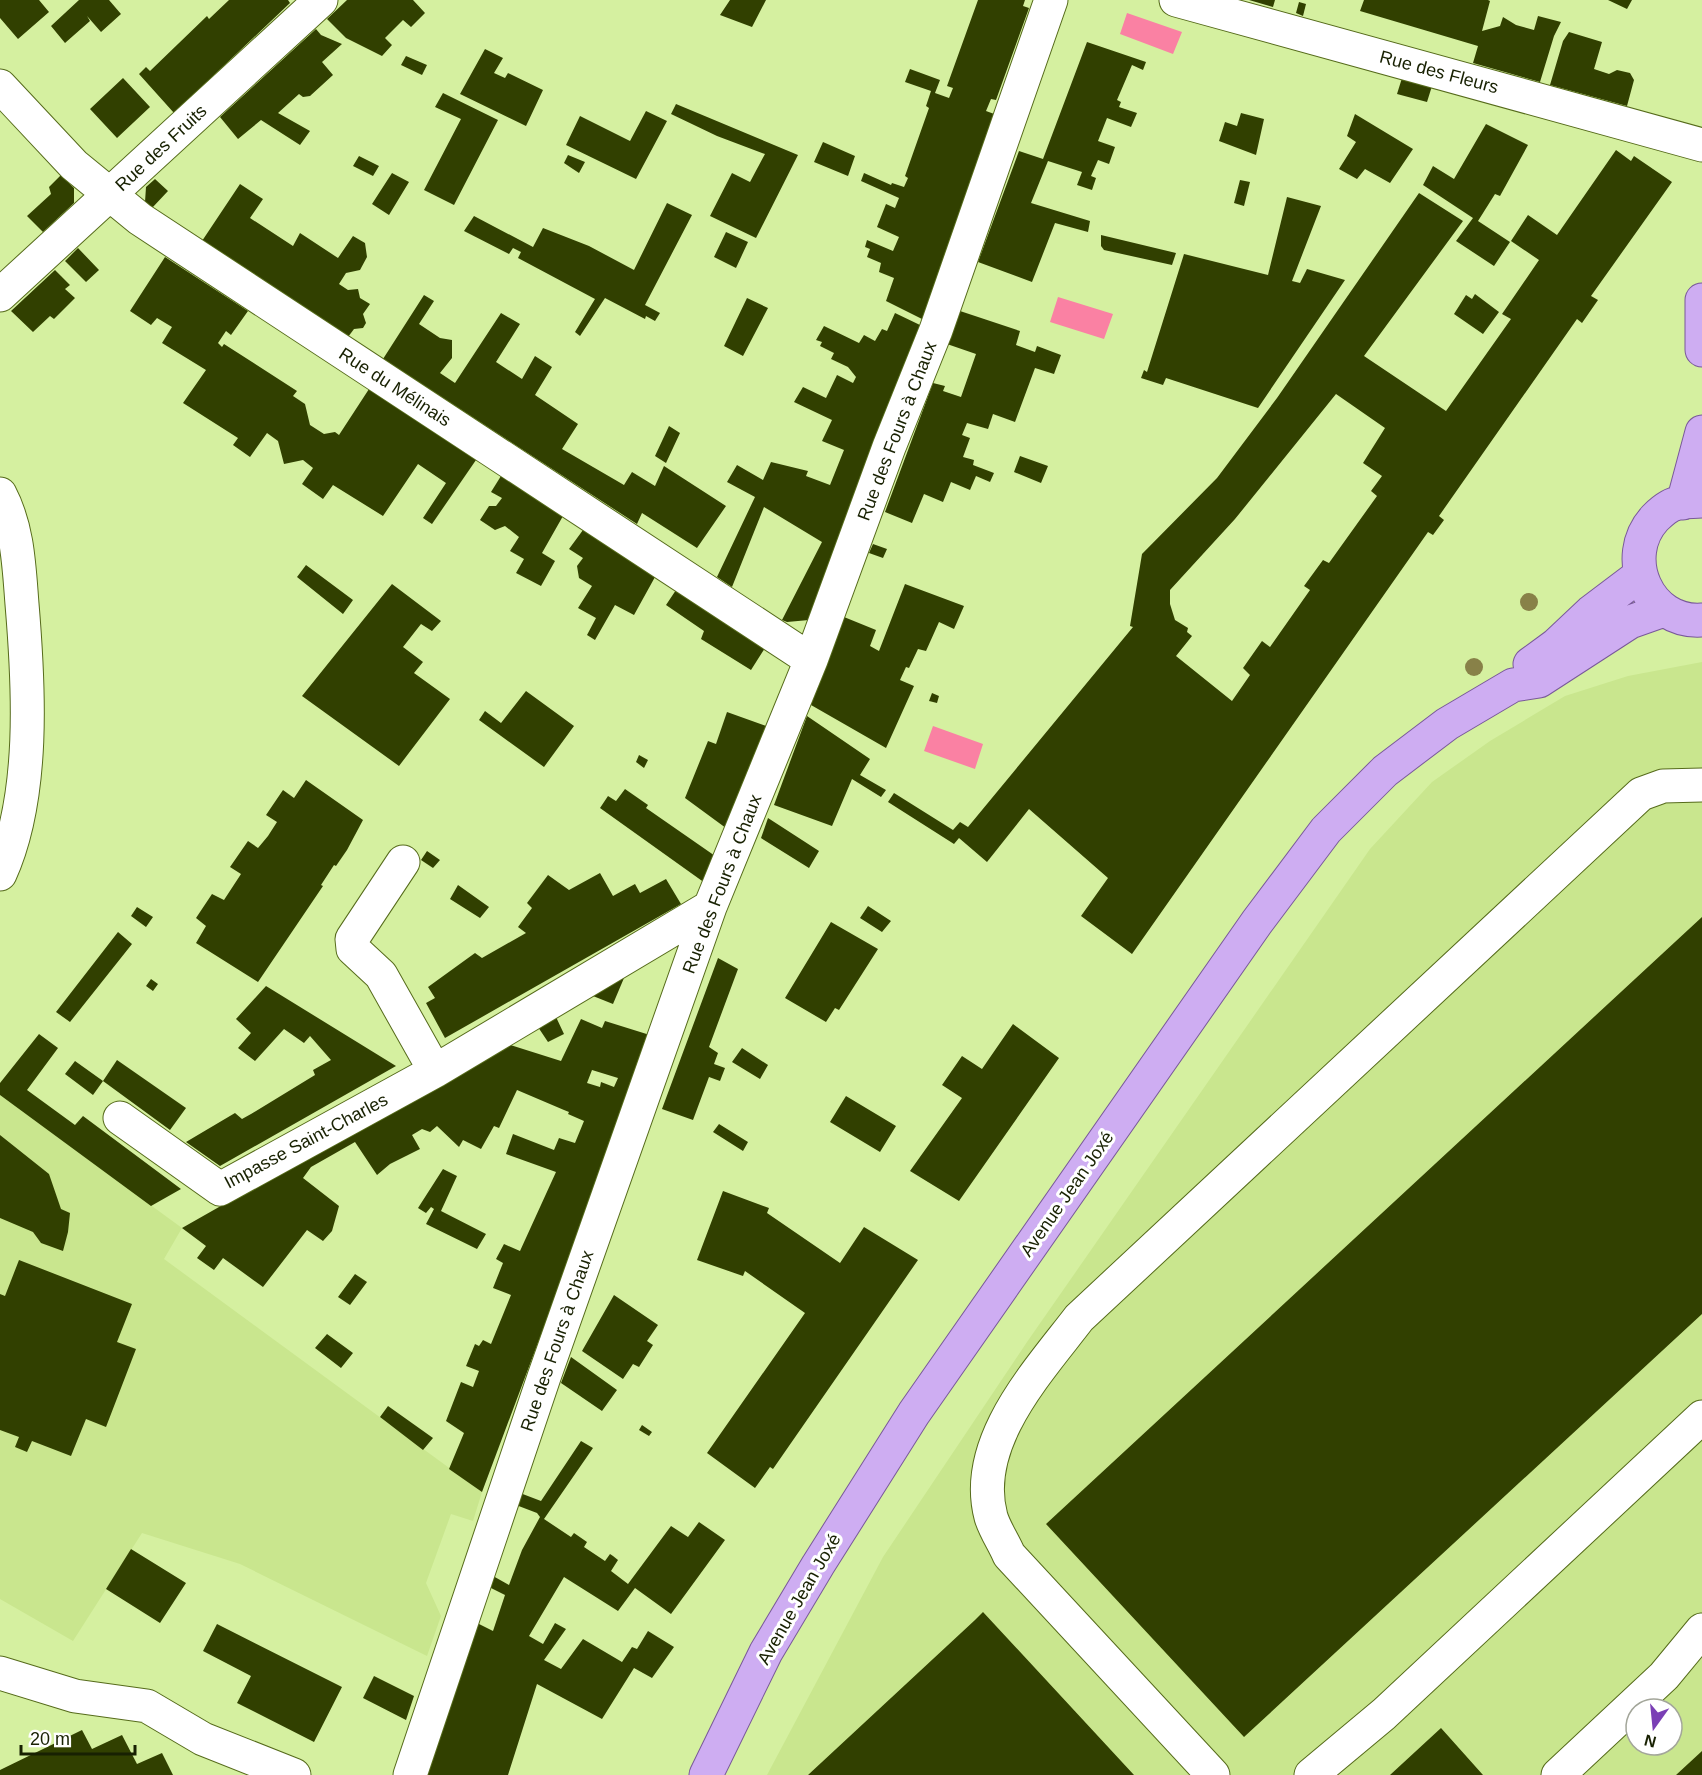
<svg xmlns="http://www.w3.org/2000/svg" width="1702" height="1775" font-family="Helvetica,sans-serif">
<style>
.built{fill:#c9e68e;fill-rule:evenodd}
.water{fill:#fa81a3}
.building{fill:#314000;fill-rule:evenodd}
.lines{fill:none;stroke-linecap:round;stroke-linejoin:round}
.minor-casing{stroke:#566b1b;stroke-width:35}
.major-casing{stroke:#795999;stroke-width:35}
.minor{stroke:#fff;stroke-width:33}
.major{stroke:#ceadf2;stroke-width:33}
.tree{fill:#888148}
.labels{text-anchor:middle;stroke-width:6;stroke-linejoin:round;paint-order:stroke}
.street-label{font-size:18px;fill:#182102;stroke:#fff}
</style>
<rect width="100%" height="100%" fill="#d5f0a0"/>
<path class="built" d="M1702,662V1775H767L883,1557L1027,1342L1370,849L1432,782L1490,741L1565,696L1628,676ZM1636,1709H1672V1745H1636Z
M0,1095L182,1228L164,1259L482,1492L473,1521L451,1514L426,1583L441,1616L427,1656L240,1564L142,1533L73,1641L0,1599Z"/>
<path class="water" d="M1127,13L1182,32L1173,54L1120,34Z
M1058,297L1113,314L1104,339L1050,322Z
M933,726L983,744L975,769L924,751Z"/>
<path class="building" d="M0,0H39L49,12L18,39L0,18Z
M79,0H109L121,14L101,32L87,16L90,21L65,43L51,26Z
M229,0H288L290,3L174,113L139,74L146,67L150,71L207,16L209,19Z
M347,0H413L425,13L411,27L403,20L385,38L392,45L382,56L346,38L327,19Z
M730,0H766L752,27L720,15Z
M978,0H1025L1023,6L1029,8L996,100L991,99L986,111L997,115L922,319L886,301L894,278L879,272L881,263L867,257L870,249L865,247L867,240L893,251L899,237L877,227L886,204L895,208L899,198L861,181L864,173L891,185L892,183L904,187L908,178L905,176L929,108L926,106L931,91L905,82L910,69L940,80L935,93L949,98L953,88L947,86Z
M1249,0H1275L1273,7Z
M1364,0H1488L1490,1L1482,31L1500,26L1503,17L1516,25L1534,30L1538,16L1561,22L1554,36L1540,82L1473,63L1478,46L1360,11Z
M1608,0H1632L1627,9Z
M1299,2L1306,4L1303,16L1296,13Z
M316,29L321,35L342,44L322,62L333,75L310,96L303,97L299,94L278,113L310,131L300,145L261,120L238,139L220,117Z
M1569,32L1602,42L1594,69L1609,74L1617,70L1630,73L1634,80L1627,106L1550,85L1563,41Z
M1087,42L1146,62L1143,70L1132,65L1117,100L1121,102L1119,107L1137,113L1131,127L1107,118L1098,141L1115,147L1109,164L1098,160L1091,176L1096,178L1092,190L1077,185L1082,172L1048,161L1031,203L1090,221L1088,232L1055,223L1032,282L978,262L1019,151L1043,159Z
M485,49L503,58L494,73L505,78L508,73L543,90L526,126L460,94Z
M406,56L427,65L422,75L401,65Z
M123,78L150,107L117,138L90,109Z
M1402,78L1432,86L1427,102L1397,94Z
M443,93L498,120L454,205L424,190L461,119L435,107Z
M676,104L798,155L756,238L710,216L732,173L750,182L765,154L717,136L671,114Z
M646,111L667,121L636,179L566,145L580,116L630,141Z
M1241,113L1264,119L1256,155L1219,141L1225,122L1237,126Z
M1355,114L1413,149L1390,183L1365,169L1357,179L1339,169L1356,142L1347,136Z
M1486,124L1528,145L1500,196L1495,194L1478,221L1510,242L1494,266L1456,241L1473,218L1423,185L1433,166L1454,179Z
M823,142L855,156L848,176L814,162Z
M1616,150L1631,161L1634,156L1672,182L1591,296L1598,300L1582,323L1577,319L1439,516L1444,520L1433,535L1428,532L1132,954L1081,916L1108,878L1029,809L987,862L959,838L954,844L888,802L894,793L953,830L960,822L968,827L1133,627L1130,626L1142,554L1217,478L1277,398L1419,193L1463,221L1364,356L1446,411L1511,319L1502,314L1539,260L1511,241L1528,215L1557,235ZM1336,394L1385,428L1363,463L1382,476L1371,491L1377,496L1329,563L1323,560L1304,586L1310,590L1270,647L1262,641L1243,668L1250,675L1232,701L1176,656L1192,636L1187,632L1188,628L1175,620L1170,604V590L1235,519Z
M568,155L585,162L579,173L564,163Z
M359,156L379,166L373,176L353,166Z
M392,173L409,182L389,215L372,204Z
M61,175L74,188V203L43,232L27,216L51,194L49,187Z
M155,179L168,191L152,208L145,202L146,187Z
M1240,180L1250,182L1244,206L1234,203Z
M240,184L263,199L250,218L293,246L300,233L338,258L353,236L365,243L367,257L360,270L346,273L339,284L348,290L358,289L360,298L370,304L363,314L366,323L363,328L354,329L348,337L202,241Z
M1287,197L1321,206L1292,281L1300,283L1307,269L1345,280L1258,408L1166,378L1163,385L1141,378L1144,370L1147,372L1184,254L1268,275Z
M667,203L692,215L645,305L660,313L655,321L646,316L645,319L605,298L580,336L575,332L595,299L518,258L521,252L513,248L509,254L464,231L474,216L533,247L543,228L589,246L634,270Z
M726,232L748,242L736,268L714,257Z
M1101,235L1176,253L1172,265L1104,250L1101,246Z
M78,248L99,270L86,282L65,261Z
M165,257L248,311L231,335L226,331L218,343L222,347L224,344L297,391L293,396L305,404L310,425L324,434L335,432L339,435L369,389L476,460L432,524L423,518L446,483L418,464L383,516L333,485L323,499L302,484L313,468L303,460L284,464L278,441L267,433L250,457L233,445L238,438L183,403L206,370L162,343L172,327L157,318L151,325L130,311Z
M55,270L70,285L65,289L75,298L54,319L50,316L33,332L11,311Z
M1475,294L1499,312L1483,334L1454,314L1466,295L1472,299Z
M424,295L434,301L419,324L440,338L452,340V358L440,373L455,383L501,313L520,324L496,362L522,379L535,356L552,367L535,395L578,424L562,449L624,485L632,472L655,486L664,466L726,506L697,548L642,513L637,524L383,359Z
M747,298L768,308L743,356L724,346Z
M960,311L1020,331L1016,345L1035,352L1037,346L1061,355L1054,374L1035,368L1015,422L993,414L988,429L967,423L962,435L970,438L963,457L974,460L973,465L994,473L990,482L976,476L970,490L951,482L943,502L924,494L912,523L885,512L933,383L945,386L943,391L961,397L976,354L947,344Z
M895,313L920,325L809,620L787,622L782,620L822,542L764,507L732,587L717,577L755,497L727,482L737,465L763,480L771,462L808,471L806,476L830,485L844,450L822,441L832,420L794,402L803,387L826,398L837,375L853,383L856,377L848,367L831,359L834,353L820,346L822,342L816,340L824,326L859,343L864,335L875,341L882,329L887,331Z
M669,426L680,433L666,463L655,456Z
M1020,456L1048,466L1041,483L1014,472Z
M501,476L563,516L542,553L555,561L541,586L516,573L524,559L510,551L519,537L505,526L495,530L480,520L489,506H496L502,498L491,492Z
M583,530L655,577L634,615L615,605L595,640L587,635L596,618L578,608L592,586L579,578L577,566L583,558L569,549Z
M873,544L887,549L883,558L869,553Z
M306,565L353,600L343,614L297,577Z
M392,584L441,621L432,631L421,624L403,647L423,662L414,673L450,699L399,766L302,696Z
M905,584L964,606L954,629L939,622L926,651L918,649L909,668L906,667L900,680L914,686L886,748L811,705L844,617L876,630L870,646L879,651Z
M676,590L765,648L751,670L701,639L704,631L666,605Z
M526,691L574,726L544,767L479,720L485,711L501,723Z
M932,693L939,696L937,703L929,701Z
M727,712L769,727L730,831L685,798L708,741L716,744Z
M807,716L870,759L860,775L886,790L881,797L852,779L832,826L774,805Z
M639,755L648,760L644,768L636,762Z
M306,780L363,820L347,850L336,866L334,865L321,885L323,886L258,982L196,943L206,926L196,918L212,894L224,900L241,874L230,867L248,841L258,848L268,836L277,822L266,815L283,790L294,798Z
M625,789L648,805L646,808L718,858L705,883L600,808L608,796L616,801Z
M768,818L819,851L809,868L761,838Z
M427,851L440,860L433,868L421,860Z
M600,873L613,896L635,884L640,893L666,879L681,904L445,1038L426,1003L435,998L428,987L475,953L482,958L526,933L518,927L532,908L527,903L548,875L569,890Z
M458,885L489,907L480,918L450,899Z
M868,906L891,921L882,932L860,918Z
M137,907L153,917L146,927L131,916Z
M1702,917V1314L1244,1737L1046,1524Z
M831,922L878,949L839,1010L835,1008L826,1022L785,998Z
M118,932L132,944L70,1022L56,1012Z
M718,958L738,969L709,1047L718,1053L714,1064L725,1068L720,1081L709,1077L693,1120L662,1109Z
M624,978L613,1004L593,996Z
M151,979L158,984L153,991L146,986Z
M266,986L396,1066L220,1166L186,1142L235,1113L242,1119L251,1114L315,1075L313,1070L331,1060L310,1036L304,1043L284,1029L255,1061L238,1048L251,1033L236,1019Z
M556,1017L564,1034L548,1042L538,1027Z
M581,1019L602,1028L605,1021L653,1036L482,1492L449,1469L464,1433L446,1421L461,1382L473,1387L479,1371L466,1366L475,1344L479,1346L483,1340L491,1344L511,1295L493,1288L503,1263L496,1259L504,1244L520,1251L556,1172L506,1154L513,1134L554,1150L559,1138L575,1143L584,1121L568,1114L569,1112L564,1110L517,1090L499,1128L494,1126L481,1149L463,1140L459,1147L437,1126L430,1132L422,1129L412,1135L420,1149L390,1164L377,1175L355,1142L311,1167L303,1178L339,1206L332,1231L323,1241L307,1230L263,1287L223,1258L214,1270L197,1258L206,1246L182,1228L507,1044L561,1061ZM592,1070L618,1078L614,1087L601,1082L600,1087L587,1083Z
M1013,1024L1059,1058L959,1201L910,1171L962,1098L942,1085L962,1056L982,1069Z
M39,1034L58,1048L27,1090L75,1125L83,1116L181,1189L151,1206L0,1095V1083Z
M742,1048L768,1065L760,1079L732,1062Z
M117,1060L186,1108L170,1130L103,1081L93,1095L65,1074L75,1061L103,1081Z
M846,1096L896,1126L880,1152L830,1122Z
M719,1124L748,1142L743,1151L713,1132Z
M0,1135L49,1174L61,1209L70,1213L68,1232L63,1251L41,1243L33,1232L0,1218Z
M443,1169L457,1176L441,1211L486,1234L477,1249L426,1224L434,1209L431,1207L426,1213L418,1208Z
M723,1191L769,1208L767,1213L840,1263L864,1227L918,1260L773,1469L770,1467L755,1488L707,1453L805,1313L745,1271L743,1276L697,1260Z
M19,1260L132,1304L117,1342L136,1349L106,1427L86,1419L71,1456L32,1441L27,1452L15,1447L19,1437L0,1430V1294L5,1296Z
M355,1274L367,1282L350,1305L338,1297Z
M614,1295L658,1325L647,1341L653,1345L639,1367L633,1364L623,1379L582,1351Z
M327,1334L353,1353L341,1368L315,1348Z
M571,1357L617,1390L602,1411L561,1383Z
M388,1406L433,1438L423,1450L380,1417Z
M642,1425L652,1432L649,1436L639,1430Z
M581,1441L593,1448L544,1519L571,1537L574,1533L587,1542L584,1547L605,1561L610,1554L613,1556L618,1560L611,1571L628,1584L671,1526L688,1537L699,1522L725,1540L671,1614L635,1588L618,1611L564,1577L529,1636L543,1644L555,1623L566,1629L544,1660L561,1669L583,1639L622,1662L632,1647L637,1649L648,1631L674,1647L652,1678L634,1668L602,1719L537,1684L508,1775H425L477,1623L493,1631L505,1595L489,1587L493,1576L509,1585L522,1550L540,1517L537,1513L516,1505L520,1493L541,1501Z
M131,1549L186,1583L160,1623L106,1589Z
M983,1612L1134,1775H808L975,1620Z
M217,1624L342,1687L314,1742L237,1703L251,1676L203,1651Z
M374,1676L414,1696L406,1720L363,1698Z
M1441,1728L1483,1775H1390Z
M82,1730L92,1749L122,1735L137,1764L162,1753L173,1775H0V1770Z
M1702,1751V1775H1676Z"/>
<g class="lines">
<defs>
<path id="minor" d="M1176,0L1702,145
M0,86L74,165L140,219L811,660
M0,295L321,0
M0,494C18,528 19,566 22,604C29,687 35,797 0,874
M403,862L352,939L353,949L381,975L435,1071
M120,1118L220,1189L435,1071L710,907
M0,1673L75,1696L147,1706L203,1739L294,1775
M410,1775L544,1377L710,907L811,660L889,447L936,330L1051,0
M1213,1775L1009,1555C1004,1543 995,1530 991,1517C971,1443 1037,1373 1079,1318L1641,794L1663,786L1702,785
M1311,1775L1384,1714L1702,1417
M1558,1775L1664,1676L1702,1630"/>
<path id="major" d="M1702,300V350
M1702,501C1695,502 1686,501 1679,503C1670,504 1661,512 1655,518C1619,557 1648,624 1702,620
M1683,503L1702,432
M1530,664L1556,645L1591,612L1640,575
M706,1775L766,1652L818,1565L914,1413L1257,922L1326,830L1385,771L1447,724L1513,685L1539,681L1630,622L1664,610"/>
</defs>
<use href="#minor" class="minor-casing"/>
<use href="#major" class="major-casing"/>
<use href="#minor" class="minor"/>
<use href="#major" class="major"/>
</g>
<g class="tree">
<circle cx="1529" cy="602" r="9"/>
<circle cx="1474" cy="667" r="9"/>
</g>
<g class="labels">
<g class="street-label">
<text transform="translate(1439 72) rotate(15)" y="6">Rue des Fleurs</text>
<text transform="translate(161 148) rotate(-43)" y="6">Rue des Fruits</text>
<text transform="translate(395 387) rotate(33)" y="6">Rue du Mélinais</text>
<text transform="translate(897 431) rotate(-69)" y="6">Rue des Fours à Chaux</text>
<text transform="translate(722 884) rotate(-69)" y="6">Rue des Fours à Chaux</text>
<text transform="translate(306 1141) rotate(-28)" y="6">Impasse Saint-Charles</text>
<text transform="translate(1067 1194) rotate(-55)" y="6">Avenue Jean Joxé</text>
<text transform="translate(557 1341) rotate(-71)" y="6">Rue des Fours à Chaux</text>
<text transform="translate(799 1599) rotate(-60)" y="6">Avenue Jean Joxé</text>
</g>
</g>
<g transform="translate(1654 1727) rotate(195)"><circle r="28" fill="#ffffff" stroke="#a3a69a" stroke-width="1.5"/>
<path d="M0-4.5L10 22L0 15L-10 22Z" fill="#7a3fb5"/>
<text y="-9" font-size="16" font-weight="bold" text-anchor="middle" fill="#182102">N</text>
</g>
<path d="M21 1745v9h114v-9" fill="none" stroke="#182102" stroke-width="3"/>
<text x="30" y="1745" font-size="18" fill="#182102" stroke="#ffffff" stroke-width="4.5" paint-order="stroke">20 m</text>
</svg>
